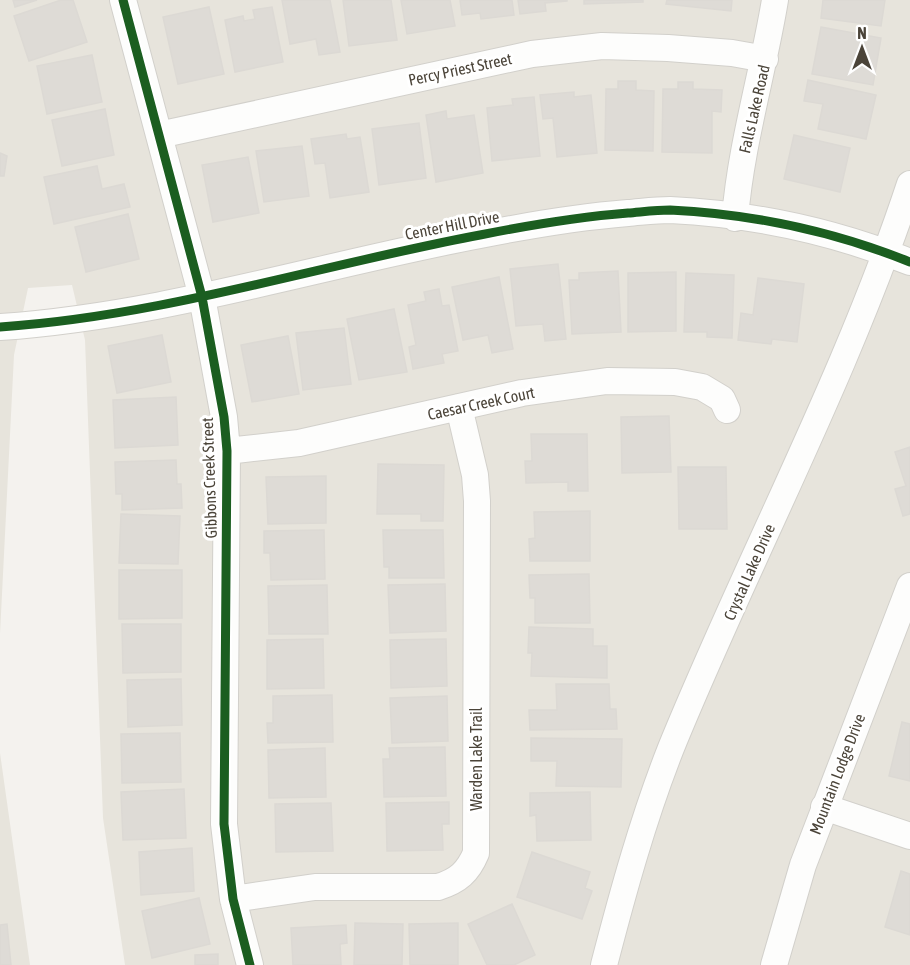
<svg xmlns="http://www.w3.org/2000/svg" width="910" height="965" font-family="'Asap Condensed',sans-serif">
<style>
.residential{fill:#e7e4dc}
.building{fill:#dedbd6;stroke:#dcd9d4;stroke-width:1.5}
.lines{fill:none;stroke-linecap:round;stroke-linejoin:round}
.minor-casing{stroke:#d2d0cb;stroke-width:28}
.minor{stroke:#fdfdfc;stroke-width:26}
.cycleway-casing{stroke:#fff;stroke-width:13}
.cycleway{stroke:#1b5e20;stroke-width:9}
.labels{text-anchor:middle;stroke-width:6;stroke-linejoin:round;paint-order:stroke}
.street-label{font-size:16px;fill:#4b4439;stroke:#fff}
</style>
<rect width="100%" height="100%" fill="#f4f2ee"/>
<path class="residential" d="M0,0H910V965H125L103,818L85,340L72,285L28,288L14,355L0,634Z
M0,753L30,965H0Z"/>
<path class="building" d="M13,0H37L15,7Z
M61,0H73L87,42L29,61L14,16Z
M282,0H330L340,52L319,55L316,39L290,44Z
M343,0H391L397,40L349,46Z
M401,0H450L455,26L407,34Z
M460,0H512L514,15L481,19L480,13L462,15Z
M518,0H567V1L545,3L546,11L520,14Z
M584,0H643V2L584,4Z
M667,0H732L731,11L666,4Z
M823,0H885L881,26L821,18Z
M209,7L224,74L178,84L163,17Z
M272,7L283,62L235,72L225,20L243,16L244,21L255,19L253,10Z
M821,27L881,38L873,85L812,74Z
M92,55L102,102L47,114L37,66Z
M808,80L876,95L866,139L818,129L823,104L804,101Z
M618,81H636V90L654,91L653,151L605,150L606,89H618Z
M678,82H693V89L722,90L721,112L712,111V153L662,152L663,89H678Z
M574,92V97L591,95L597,153L557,157L553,118L543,119L540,95Z
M534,97L540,156L492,161L487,108L513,105L512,99Z
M105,109L114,155L62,166L52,120Z
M446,111L447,119L474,115L483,173L436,182L426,115Z
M419,123L426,178L379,185L372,129Z
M346,134L347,139L360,137L369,192L330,198L325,163L315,164L311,139Z
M794,135L850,148L840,192L784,179Z
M302,146L309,196L264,202L256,151Z
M0,153L7,156L4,176H0Z
M248,157L259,213L213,222L202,165Z
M97,166L102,189L124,184L130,207L54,224L44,177Z
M128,214L139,259L86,272L75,227Z
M558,264L566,339L545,341L543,324L516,326L510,269Z
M618,271L621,332L572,334L569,280H579V273Z
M676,272V331L628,332V273Z
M686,273L734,275L732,338L707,337V332H684Z
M499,277L513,349L492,353L488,335L463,340L452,287Z
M758,278L804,284L797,342L772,339L771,344L738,340L741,313L753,315Z
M439,289L442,306L449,305L458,351L442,354L444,363L413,369L409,347L416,345L408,305L426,301L424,292Z
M394,309L407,372L359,380L347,319Z
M344,328L351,384L303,390L296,333Z
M162,335L171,382L117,393L108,346Z
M288,336L299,394L252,402L241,345Z
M176,397L178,445L115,448L113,400Z
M669,416L671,472L622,473L621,417Z
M531,434H587L588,491H568V482L526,483L525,461H532Z
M910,447V514L903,516L895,489L906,486L895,452Z
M176,460L177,484H181L182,508L122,510V494H116L115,462Z
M378,464L444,465L443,521H421V514H377Z
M678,467H726L727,529H679Z
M326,476V523L268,524L266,477Z
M590,511V561H530L529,539L535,538L534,512Z
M121,514L180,516L178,564L119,563Z
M324,530L325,579L271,580L270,553H264V531Z
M383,530H443L444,578H389V567H384Z
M119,570H182V618L119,619Z
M589,574L590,623H535V598H530L529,575Z
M445,584L446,631L390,633L388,585Z
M327,585L328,634H269L268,586Z
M122,624H181V672L123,673Z
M529,627L593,629V646H607V678L531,676L532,653H528Z
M323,639L324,688L267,689V640Z
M446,639L447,686L391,688L390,640Z
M181,679L182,725L128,727L127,680Z
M556,684H609L610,709H616L617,729L530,730L529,710H557Z
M332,695L333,742L268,743L267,723H273V696Z
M447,696L448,741L392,743L390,698Z
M902,722L910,724V781L889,776Z
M180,733L181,782L122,783L121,734Z
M531,738L622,739L621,787L556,786L557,761H531Z
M445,747L446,796L384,797L383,759H390L389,748Z
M325,748L326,797L269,798L268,750Z
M184,789L186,838L123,840L121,792Z
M590,792L591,840L537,841L536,815L530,816V793Z
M449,802V824H442L443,850L387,851L386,803Z
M331,803L333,851L276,852L275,804Z
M192,848L194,891L141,895L139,852Z
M532,852L590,872L585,888L592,891L582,919L517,897Z
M901,871L910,874V935L885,927Z
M199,898L210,944L152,958L142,911Z
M512,904L535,955L514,965H487L468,924Z
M355,923L403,924L402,965H354Z
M458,923V965H410L409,924Z
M7,924L11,965H0V925Z
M346,925L347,943L340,944L341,965H293L291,928Z
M218,954V965H195V955Z"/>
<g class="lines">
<defs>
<path id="minor" d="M123,0L202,297L224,417L227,451L224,824L233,899L250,965
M159,135L532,54L602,46L668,48L732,53L765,59
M735,218C741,144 763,73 775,0
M0,327C163,316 320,265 480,235C530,225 578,217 628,213C641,212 656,210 670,210C752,214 833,231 910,262
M227,451L299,443L522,393L607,381L675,382L702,387L722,399L727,410
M824,807L910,836
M233,899L315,887H438C458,881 468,872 476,853L477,501L475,475L459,407
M604,965C623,892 643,819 671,748C748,559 846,378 910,184
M774,965L803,865L910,586"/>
</defs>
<use href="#minor" class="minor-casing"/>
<use href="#minor" class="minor"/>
<defs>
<path id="cycleway" d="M123,0L202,297L224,417L227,451L224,824L233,899L250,965
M0,327C163,316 320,265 480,235C530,225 578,217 628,213C641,212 656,210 670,210C752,214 833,231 910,262"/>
</defs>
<use href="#cycleway" class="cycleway-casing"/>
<use href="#cycleway" class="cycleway"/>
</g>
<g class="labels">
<g class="street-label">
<text transform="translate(460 69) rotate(-12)" y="6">Percy Priest Street</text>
<text transform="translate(754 109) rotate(-77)" y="6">Falls Lake Road</text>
<text transform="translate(452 225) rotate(-11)" y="6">Center Hill Drive</text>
<text transform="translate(481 403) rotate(-12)" y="6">Caesar Creek Court</text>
<text transform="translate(209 478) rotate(-92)" y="6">Gibbons Creek Street</text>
<text transform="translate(749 572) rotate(-66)" y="6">Crystal Lake Drive</text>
<text transform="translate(476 759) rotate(-90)" y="6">Warden Lake Trail</text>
<text transform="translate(837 774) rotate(-69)" y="6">Mountain Lodge Drive</text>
</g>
</g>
<g transform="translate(862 48)" stroke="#ffffff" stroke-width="4.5" paint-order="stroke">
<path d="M0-4.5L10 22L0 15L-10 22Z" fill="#4b4439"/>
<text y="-9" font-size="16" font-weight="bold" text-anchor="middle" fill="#4b4439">N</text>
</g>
</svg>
